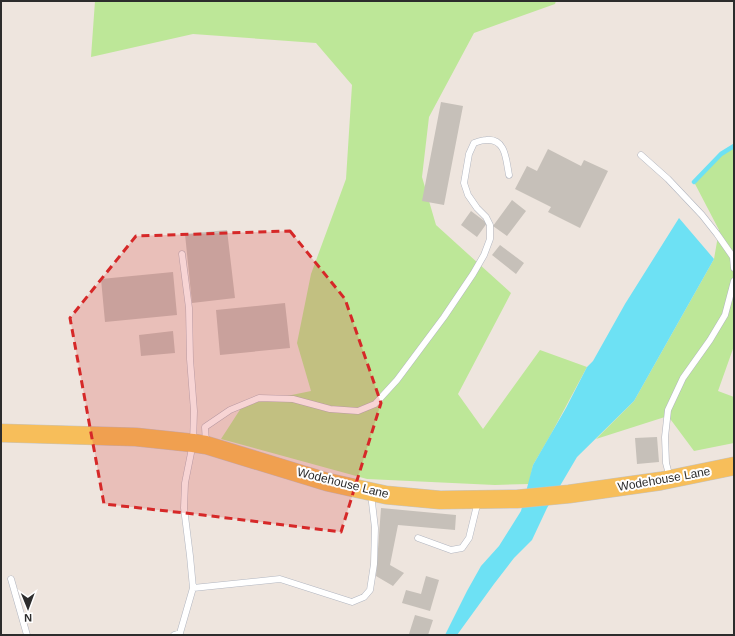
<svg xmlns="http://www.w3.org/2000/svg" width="735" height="636" font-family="Helvetica,sans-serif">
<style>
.green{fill:#bde798}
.water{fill:#6de1f4}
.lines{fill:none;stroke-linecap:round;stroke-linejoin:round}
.stream{stroke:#6de1f4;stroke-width:4.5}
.building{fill:#c6c0b9}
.lane-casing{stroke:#b2b6c0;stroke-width:7}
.primary-casing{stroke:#c4c4c4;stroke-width:19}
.lane{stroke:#fff;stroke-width:6}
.primary{stroke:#f7be5a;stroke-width:18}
.marked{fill:#d62828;fill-opacity:0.2;stroke:#d62828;stroke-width:3;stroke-dasharray:8 5;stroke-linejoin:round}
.labels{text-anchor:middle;stroke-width:4;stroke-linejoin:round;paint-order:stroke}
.street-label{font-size:12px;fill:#2c2c2c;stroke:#fff}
</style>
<rect width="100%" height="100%" fill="#eee5de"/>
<path class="green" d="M95,1H556L555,4L474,33L429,117L422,177L436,225L511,293L458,394L483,429L540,350L587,367L550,436L533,465L529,484L495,485L367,479L221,439L243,405L311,391L297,343L311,274L346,179L352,85L316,43L193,34L91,57Z
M734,146V346L718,391L734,397V443L694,451L668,416L596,439L634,401L714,259L719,230L694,182L721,154Z"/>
<path class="water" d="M679,218L714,259L634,401L577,457L547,508L532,540L514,558L494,584L457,635H445L467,591L481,566L499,546L521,511L533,465L566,408L587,367L593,361L625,304Z"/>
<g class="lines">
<path class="stream" d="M694,182L721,154L734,146"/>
</g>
<path class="building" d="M441,102L463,106L444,205L422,201Z
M548,149L581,166L584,160L608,171L580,228L548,212L551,207L515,189L527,166L537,171Z
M512,200L526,211L507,236L493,226Z
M471,211L487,223L477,237L461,225Z
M227,230L235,298L192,303L185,234Z
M500,245L524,263L516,274L492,255Z
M173,272L177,315L105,322L101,279Z
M285,303L290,348L220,355L216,310Z
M173,331L175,353L141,356L139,335Z
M657,437L659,462L637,464L635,438Z
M381,508L456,515L455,530L398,525L390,565L404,573L393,586L376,576Z
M426,576L439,580L430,611L402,603L406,590L421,594Z
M415,615L433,620L428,635L409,634Z"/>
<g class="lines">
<defs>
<path id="lane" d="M641,155L668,179L702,215L717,234L733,257L734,268
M206,443L205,427L230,410L259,398L293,399L330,409L358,411L375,404L397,380L444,317L473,274L484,255L490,239V225L486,217L477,208L468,195L464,183L469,154L474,143C477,142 482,140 486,140C506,138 506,160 509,175
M670,478L666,463L665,437L668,410L683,378L710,340L725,315L734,281
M418,538L451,550L462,548L469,538L478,501
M11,579L27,635
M193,588L280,579L352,602L364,597L370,590L374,564L375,528L371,494
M174,635L180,633L193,588L190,556L184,508L185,483L193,443L194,411L190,359L189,308L182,254"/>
<path id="primary" d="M1,433L136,437L193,443L206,445L327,482L386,495L440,500L517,499L569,494L661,481L734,466"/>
</defs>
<use href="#lane" class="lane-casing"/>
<use href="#primary" class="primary-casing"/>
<use href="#lane" class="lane"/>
<use href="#primary" class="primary"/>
</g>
<path class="marked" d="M290,231L345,299L381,403L341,532L203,515L104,504L70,318L136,236Z"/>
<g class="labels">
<g class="street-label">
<text transform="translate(664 479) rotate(-10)" y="4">Wodehouse Lane</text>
<text transform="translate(343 483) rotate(14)" y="4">Wodehouse Lane</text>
</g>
</g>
<rect width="735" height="636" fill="none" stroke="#2c2c2c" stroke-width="4"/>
<g transform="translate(28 608) rotate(179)" stroke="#ffffff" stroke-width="3" paint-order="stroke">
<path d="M0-3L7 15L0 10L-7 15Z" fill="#2c2c2c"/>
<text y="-6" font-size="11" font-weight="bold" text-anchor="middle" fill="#2c2c2c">N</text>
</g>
</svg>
